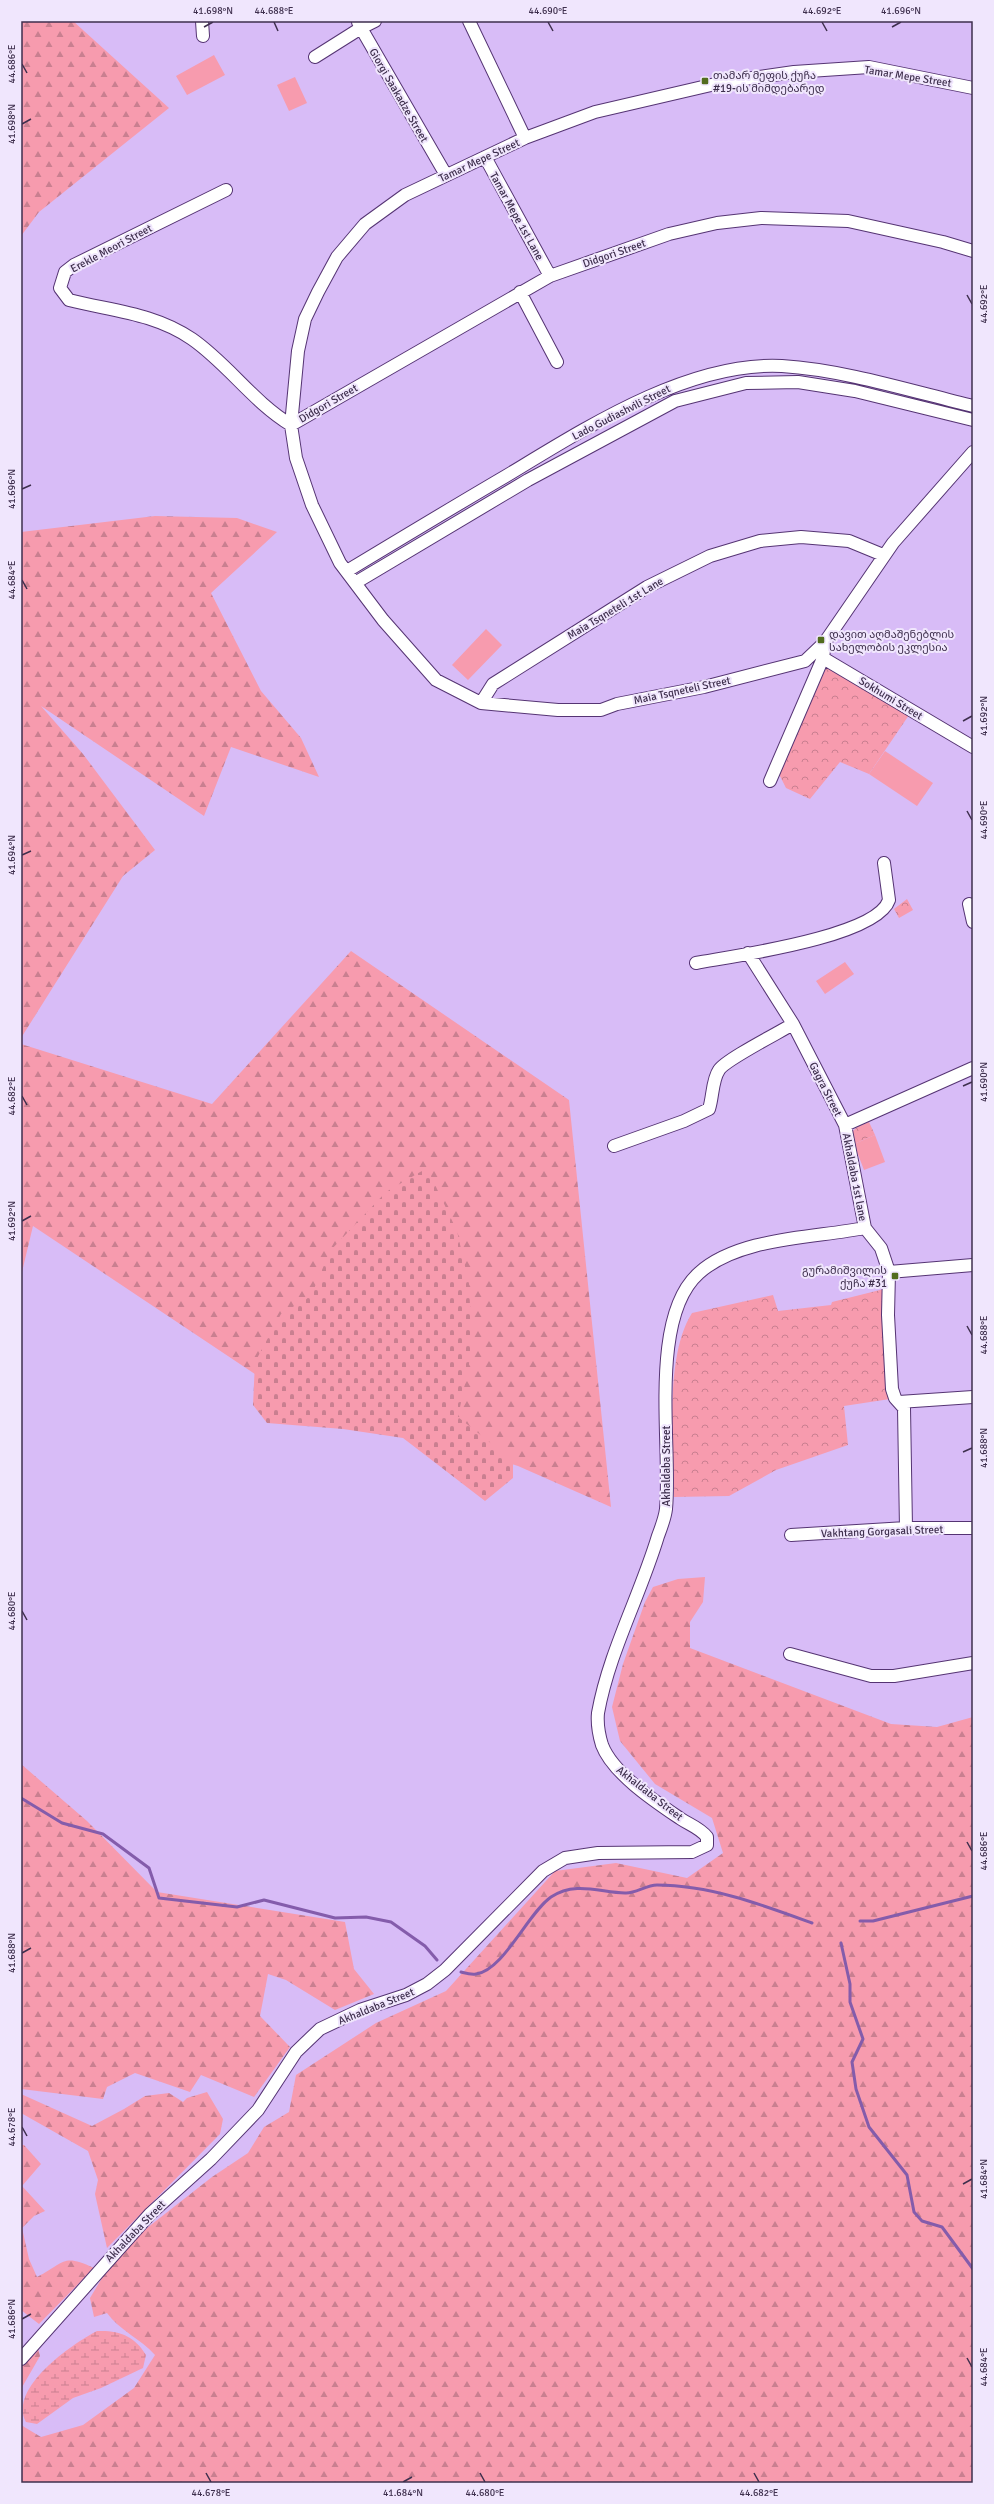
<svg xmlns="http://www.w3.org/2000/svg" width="994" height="2504" font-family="Signika,'Noto Sans Georgian',sans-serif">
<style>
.forest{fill:url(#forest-firs)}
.wetland{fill:url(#wetland-marsh)}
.cemetery{fill:url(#cemetery-stones)}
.park{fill:url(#park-crowns)}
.pitch{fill:#f79bae}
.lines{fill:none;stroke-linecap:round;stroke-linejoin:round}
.stream{stroke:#845cab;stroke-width:3}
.minor-casing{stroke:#553473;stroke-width:14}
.minor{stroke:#fff;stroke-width:12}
.ticks{fill:none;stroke:#3e2f4d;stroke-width:1.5}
.poi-dot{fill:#526c1e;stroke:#f0e6fd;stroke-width:1.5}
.labels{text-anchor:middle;stroke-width:4;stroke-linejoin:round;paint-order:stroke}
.poi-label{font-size:11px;fill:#3e2f4d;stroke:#f0e6fd;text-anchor:start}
.street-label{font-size:11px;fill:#3e2f4d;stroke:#f0e6fd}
.neatline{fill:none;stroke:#3e2f4d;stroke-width:1.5}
.ticks-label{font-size:10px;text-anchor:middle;fill:#3e2f4d}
</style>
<defs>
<pattern id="forest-firs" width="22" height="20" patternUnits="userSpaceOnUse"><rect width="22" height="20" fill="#f79bae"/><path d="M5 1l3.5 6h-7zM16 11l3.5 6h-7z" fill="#c97f90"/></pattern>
<pattern id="wetland-marsh" width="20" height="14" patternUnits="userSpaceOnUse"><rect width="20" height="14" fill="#f79bae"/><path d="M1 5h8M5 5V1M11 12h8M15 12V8" fill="none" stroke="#c97f90"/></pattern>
<pattern id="cemetery-stones" width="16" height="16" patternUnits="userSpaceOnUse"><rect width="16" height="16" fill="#f79bae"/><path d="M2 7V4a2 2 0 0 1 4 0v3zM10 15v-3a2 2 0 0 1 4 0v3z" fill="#c97f90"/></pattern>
<pattern id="park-crowns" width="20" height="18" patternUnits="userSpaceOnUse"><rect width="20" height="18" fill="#f79bae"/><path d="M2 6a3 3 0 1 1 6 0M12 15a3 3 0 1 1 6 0" fill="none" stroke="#c97f90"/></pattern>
</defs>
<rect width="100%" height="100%" fill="#d8bcf7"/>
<path class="forest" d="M21,21H73L169,108L39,212L21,236Z
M155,516L237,518L277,532L211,593L261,691L301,738L319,777L231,747L204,816L41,706L83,754L155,850L123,876L21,1038V532Z
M351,951L569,1100L611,1507L518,1466L276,1388L33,1226L21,1276V1044L212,1104Z
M705,1577L703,1602L690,1622V1648L891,1724L937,1727L973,1717V2483H21V2425L41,2437L83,2425L134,2388L155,2355C141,2339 119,2330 107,2313L94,2317L90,2298L111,2263L147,2228L212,2177L248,2153L264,2127L289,2112L296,2075L376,2023L446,1991L555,1871L616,1863L687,1878L723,1853L712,1818L655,1784L620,1741L612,1707L623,1664L645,1602L653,1587L678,1579Z
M21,1764L87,1821L157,1892L345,1922L354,1969L374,1994L335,2010L286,1980L268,1974L260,2016L290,2047L254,2097L201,2075L190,2092L135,2073L107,2087L103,2099L21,2089Z
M207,2092L223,2119L220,2134L107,2248L95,2194L98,2180L88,2151L21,2113V2094L92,2126L124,2109L145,2096L169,2093L183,2102L187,2098Z
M21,2145H24L41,2164L22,2186L45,2211L34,2216L22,2228L29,2259L37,2277C65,2263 62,2253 94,2268L39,2324L21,2310Z
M38,2348L40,2356L21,2389V2367Z"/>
<path class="wetland" d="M97,2331C119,2330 135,2336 146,2355L143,2368L101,2388L73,2398L37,2424L26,2422C8,2388 72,2344 97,2331Z"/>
<path class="cemetery" d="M427,1168L457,1231L469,1284L472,1349L458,1417L513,1461V1478L485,1501L403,1438L343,1429L267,1423L253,1405L255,1362L281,1314L311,1296L330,1251L386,1192Z"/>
<path class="park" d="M827,666L909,715L869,774L840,762L810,799L786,788L779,774Z
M907,899L913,910L899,918L894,909Z
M869,1122L875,1135L854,1144L853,1131L857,1127Z
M884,1289L890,1399L844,1406L848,1445L776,1470L729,1496L674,1497C674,1445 664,1357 692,1313L773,1295L778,1311L831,1305L832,1302Z"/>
<path class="pitch" d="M214,55L225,75L187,95L176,76Z
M295,77L307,103L289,111L277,85Z
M486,629L502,645L468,680L452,665Z
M885,751L933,783L917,806L869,774Z
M845,962L854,974L825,994L816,981Z
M875,1135L885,1162L864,1170L854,1144Z"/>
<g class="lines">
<path class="stream" d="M21,1798L62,1823L103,1834L149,1868L159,1898L237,1907L264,1900L335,1918L366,1917L391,1922L425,1946L437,1960
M860,1921H873L973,1896
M841,1943L850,1984V2002L863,2039L852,2062L856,2089L869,2127L907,2175L914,2212L922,2221L942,2227L973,2269
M461,1972C465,1973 471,1975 476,1974C503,1971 528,1913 551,1897C575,1881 599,1892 625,1893C635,1894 646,1885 657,1885C710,1885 763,1905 812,1923"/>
<defs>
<path id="minor" d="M202,21L203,36
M375,21L361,28L446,175
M469,21L525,138
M315,57L361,28L358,22
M973,88L869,67L794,72L724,82L595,112L525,138L405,195L365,224L337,257L318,292L305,319L298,351L291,425L296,458L312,505L340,563L383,620L436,680L481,703L558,710H601L617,704L704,687L805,661L825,642L893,543L973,452
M485,157L550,276
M226,190L74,265L65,272L60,288L69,300C112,311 154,313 192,339C228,364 253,402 291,425L550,276L669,234L717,223L761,218L848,221L943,242L973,251
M520,292L557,362
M347,571C400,539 453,507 506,476C584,429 688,361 782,366C845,370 911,391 973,406
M355,583L528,480L675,401L746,383L798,382L855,391L973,420
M825,642L823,658L973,747
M481,703L493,684L647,587L710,556L760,541L801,537L849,541L883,555
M770,781L823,658
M969,904L973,922
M748,953L793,1024L845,1125L865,1228
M696,963C733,956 877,937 889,900L884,863
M845,1125L973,1068
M614,1146L684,1121L709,1109C713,1097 712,1080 719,1070C725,1060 780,1032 793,1024
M865,1228L881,1248L889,1272L888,1315L892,1389L895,1398L904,1408L906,1528
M889,1272L973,1265
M899,1402L973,1397
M791,1535L906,1528H973
M790,1654L871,1676H894L973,1663
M21,2359L150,2214L211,2159L258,2110L296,2052L320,2029L360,2010L406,1995L427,1984L445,1970L543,1871L565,1858L598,1853L692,1852L707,1845V1837C700,1828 690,1825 681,1819C656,1802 613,1774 602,1745C599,1735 597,1723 598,1713C609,1652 640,1596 658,1536C661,1528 665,1518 666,1509C672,1447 648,1318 699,1273C739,1237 814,1238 865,1228"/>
</defs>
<use href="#minor" class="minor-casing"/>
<use href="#minor" class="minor"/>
</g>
<path class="ticks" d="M274,22L278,31M548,22L553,31M822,22L827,31M204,27L213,22M892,27L901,22M22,64L27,73M22,124L31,119M967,295L972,304M22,489L31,485M22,580L27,589M963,721L972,716M967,811L972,820M22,855L31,851M963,1086L972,1082M22,1096L27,1105M22,1221L31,1216M967,1326L972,1335M963,1452L972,1448M22,1611L27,1620M967,1842L972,1851M22,1953L31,1948M22,2127L27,2136M963,2184L972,2179M22,2319L31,2314M967,2358L972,2367M206,2473L211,2482M480,2473L485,2482M754,2473L759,2482M403,2482L412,2477"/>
<g class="poi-dot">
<rect x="701" y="77" width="8" height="8" rx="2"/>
<rect x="817" y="636" width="8" height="8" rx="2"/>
<rect x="891" y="1272" width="8" height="8" rx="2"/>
</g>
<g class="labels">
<g class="poi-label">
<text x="713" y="79">თამარ მეფის ქუჩა<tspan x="713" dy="13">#19-ის მიმდებარედ</tspan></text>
<text x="829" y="638">დავით აღმაშენებლის<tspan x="829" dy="13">სახელობის ეკლესია</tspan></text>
<text x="887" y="1274" text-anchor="end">გურამიშვილის<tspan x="887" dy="13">ქუჩა #31</tspan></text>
</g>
<g class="street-label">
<text transform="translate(908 76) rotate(9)" y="4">Tamar Mepe Street</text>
<text transform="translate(399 95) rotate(60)" y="4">Giorgi Saakadze Street</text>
<text transform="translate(479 160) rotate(-25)" y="4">Tamar Mepe Street</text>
<text transform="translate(517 216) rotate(61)" y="4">Tamar Mepe 1st Lane</text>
<text transform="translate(111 248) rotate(-28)" y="4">Erekle Meori Street</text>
<text transform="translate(614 253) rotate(-19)" y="4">Didgori Street</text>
<text transform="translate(328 403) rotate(-30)" y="4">Didgori Street</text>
<text transform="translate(621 412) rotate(-27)" y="4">Lado Gudiashvili Street</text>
<text transform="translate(615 608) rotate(-31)" y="4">Maia Tsqneteli 1st Lane</text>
<text transform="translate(682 690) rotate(-12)" y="4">Maia Tsqneteli Street</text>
<text transform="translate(891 698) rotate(31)" y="4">Sokhumi Street</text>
<text transform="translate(826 1089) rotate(63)" y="4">Gagra Street</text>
<text transform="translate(855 1177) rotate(79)" y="4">Akhaldaba 1st lane</text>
<text transform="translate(666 1466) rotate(-90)" y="4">Akhaldaba Street</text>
<text transform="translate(882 1531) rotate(-2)" y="4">Vakhtang Gorgasali Street</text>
<text transform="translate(650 1793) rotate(38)" y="4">Akhaldaba Street</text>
<text transform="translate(376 2006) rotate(-22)" y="4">Akhaldaba Street</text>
<text transform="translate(135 2231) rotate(-46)" y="4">Akhaldaba Street</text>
</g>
</g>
<rect width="994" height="2504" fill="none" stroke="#f0e6fd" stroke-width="44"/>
<rect x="22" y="22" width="950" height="2460" class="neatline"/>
<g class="ticks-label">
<text x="213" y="14">41.698°N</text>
<text x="274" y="14">44.688°E</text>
<text x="548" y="14">44.690°E</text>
<text x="822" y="14">44.692°E</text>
<text x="901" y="14">41.696°N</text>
<text transform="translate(11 64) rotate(-90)" y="4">44.686°E</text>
<text transform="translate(11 124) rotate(-90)" y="4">41.698°N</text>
<text transform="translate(983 304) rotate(-90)" y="4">44.692°E</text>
<text transform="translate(11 489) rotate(-90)" y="4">41.696°N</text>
<text transform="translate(11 580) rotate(-90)" y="4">44.684°E</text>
<text transform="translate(983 716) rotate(-90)" y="4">41.692°N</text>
<text transform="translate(983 820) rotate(-90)" y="4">44.690°E</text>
<text transform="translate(11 855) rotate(-90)" y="4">41.694°N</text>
<text transform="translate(983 1082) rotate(-90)" y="4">41.690°N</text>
<text transform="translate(11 1096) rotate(-90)" y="4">44.682°E</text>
<text transform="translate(11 1221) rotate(-90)" y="4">41.692°N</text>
<text transform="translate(983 1335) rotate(-90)" y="4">44.688°E</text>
<text transform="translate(983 1448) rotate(-90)" y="4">41.688°N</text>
<text transform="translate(11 1611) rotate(-90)" y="4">44.680°E</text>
<text transform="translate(983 1851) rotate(-90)" y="4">44.686°E</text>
<text transform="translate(11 1953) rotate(-90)" y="4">41.688°N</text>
<text transform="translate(11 2127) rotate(-90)" y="4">44.678°E</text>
<text transform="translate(983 2179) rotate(-90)" y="4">41.684°N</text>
<text transform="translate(11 2319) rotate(-90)" y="4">41.686°N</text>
<text transform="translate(983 2367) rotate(-90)" y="4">44.684°E</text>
<text x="211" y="2496">44.678°E</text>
<text x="403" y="2496">41.684°N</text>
<text x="485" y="2496">44.680°E</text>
<text x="759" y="2496">44.682°E</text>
</g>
</svg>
